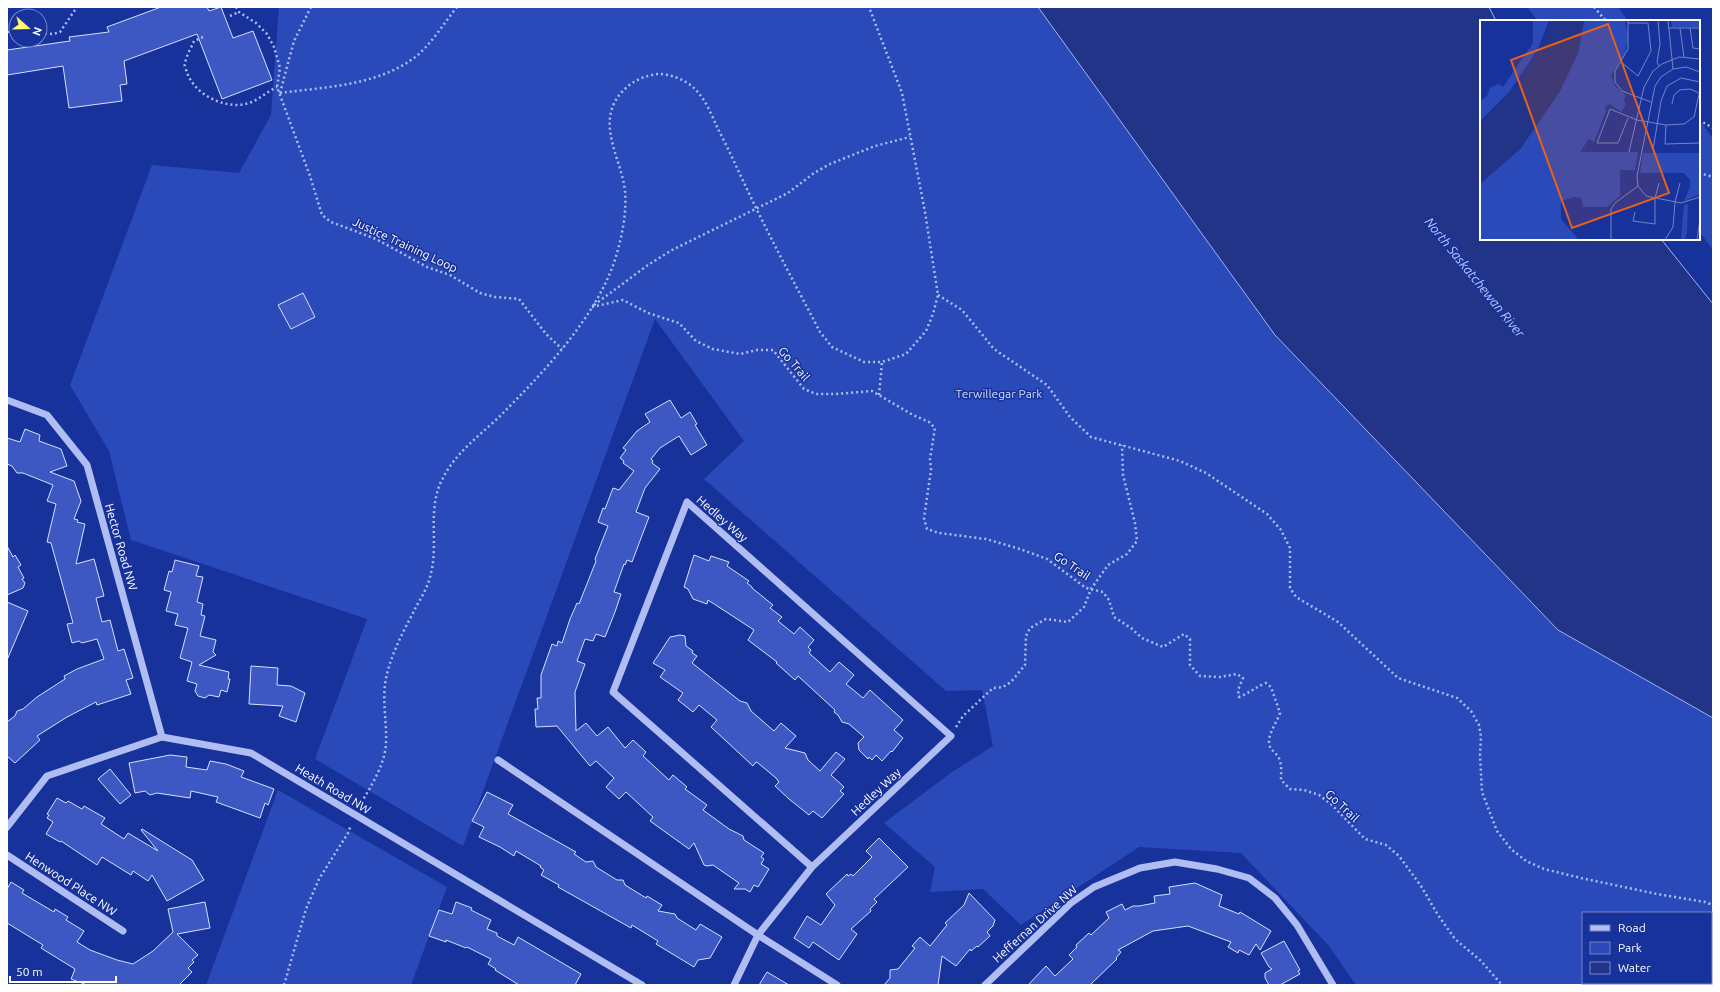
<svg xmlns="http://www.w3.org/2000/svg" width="1720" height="992" font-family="Ubuntu,sans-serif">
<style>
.green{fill:#2b4aba;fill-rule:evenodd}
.water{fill:#213487;stroke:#a2b4f4}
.building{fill:#3d58c2;stroke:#d7dffc}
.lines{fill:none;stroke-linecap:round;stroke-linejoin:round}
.path{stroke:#afbdf2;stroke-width:2.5;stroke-dasharray:2 3;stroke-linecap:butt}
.minor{stroke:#afbdf2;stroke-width:7}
.labels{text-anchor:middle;stroke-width:3;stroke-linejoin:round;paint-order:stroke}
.street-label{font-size:12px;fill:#fff;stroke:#18329c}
.park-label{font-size:12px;fill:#d7dffc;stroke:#18329c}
.water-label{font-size:13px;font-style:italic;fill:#bcc9f8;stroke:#18329c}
.inset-road{fill:none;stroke:#7484c4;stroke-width:1}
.view{fill:#e96118;fill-opacity:0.15;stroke:#e96118;stroke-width:2}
.inset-edge{fill:none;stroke:#fff;stroke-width:2}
</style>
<rect width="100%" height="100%" fill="#18329c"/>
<path class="green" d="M279,7H1038L1275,335L1558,630L1713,718V985H1356L1329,946L1241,853L1139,847L1021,925L983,889L930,892L935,867L884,823L952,772L993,746L982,690L946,691L704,479L744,441L655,319L463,846L315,759L367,619L131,540L109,451L70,385L152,165L239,173L271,115ZM1583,913H1711V983H1583Z
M1527,7H1618L1628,21H1538Z
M1699,119L1713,139V250L1699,231Z
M278,790L447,887L411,985H206Z"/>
<path class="water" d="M1038,7H1489L1496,21H1481V239H1661L1713,304V718L1558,630L1275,335Z"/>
<path class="building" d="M161,7H207L209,11L221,7L233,38L253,31L272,80L222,99L197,34L124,61L127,84L120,85L122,101L69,108L63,66L7,75V50L70,41L69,37L109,32L107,27Z
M303,293L315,317L291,329L278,305Z
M670,400L681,418L690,412L697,424L695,425L707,445L691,455L679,436L660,448L651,459L653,461L652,463L660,469L645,488L636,512L649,517L632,562L627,560L625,565L624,564L614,592L621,594L615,612L605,637L596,634L593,641L585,639L577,661L585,664L575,692L576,731L586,723L597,736L608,727L625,748L633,740L646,752L643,756L669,780L673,775L687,787L685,789L707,805L703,810L729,829L743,836L744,840L764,853L761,857L764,859L761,864L769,869L758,887L754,885L750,892L745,889H734L739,883L713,865L707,866L704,865L694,843L689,849L650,821L653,817L626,792L619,799L606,787L614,778L596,761L590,766L557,726L536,727L535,709H538L537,698H541V675L552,644L557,646L558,641L562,643L570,619L577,603L579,604L596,561L595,559L608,526L598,522L603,508L605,509L613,488L619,490L634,471L623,463L624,461L620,458L626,450L623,448L637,431L650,422L645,414Z
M25,429L40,435L39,441L61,449L67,466L50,472L74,481L81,501L74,519L78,520L77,522L85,524L76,564L94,559L104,596L96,598L102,622L110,620L118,651L124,649L133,678L126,680L131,694L97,705L96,702L67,717L37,736L40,740L15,763L7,756V722L15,716L17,711L23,709L37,697L65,679L64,676L77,669L104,659L97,639L82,643L79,641L72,643L67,624L73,623L51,543L47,542L56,504L47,501L53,485L23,473H17L12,466L7,464V438L20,442Z
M7,546L13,557L15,555L21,565L18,567L24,578L22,579L25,583L23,588L7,595Z
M694,555L709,561L711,556L729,562L727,566L749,581L747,583L752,587V588L773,605L770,608L782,617L778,621L794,634L800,627L814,640L808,647L811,650L809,653L830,672L839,662L854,675L846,684L863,698L870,690L903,720L894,730L903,738L892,752L891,751L882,761L876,755L872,760L869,757L868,759L859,750L858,743L864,737L849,724L842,722L838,715L834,712L835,710L798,676L795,680L776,663L777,662L748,640L754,630L708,600L707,604L693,599L688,589L684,587Z
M175,560L199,566L196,576L203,577L197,602L203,604L201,615L205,616L200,636L216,640L213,652L216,655L199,665L229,672L228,679H230L227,692L221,690L219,697L209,695L205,698L198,696L195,691L197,684L187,681L192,662L180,658L188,628L175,625L178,614L166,611L171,592L164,590L169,571L172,572Z
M7,602L28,611L7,660Z
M680,635L685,636L686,646L693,651L692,653L697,656L692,663L740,701L747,703L751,711L774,731L781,723L796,736L785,748L805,753L808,760L820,771L836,752L845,759L831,775L844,787L840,791L844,794L822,818L813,811L809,815L789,799L775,786L779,782L776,778L758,763L756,762L753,766L711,727L717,720L699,705L693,712L678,700L683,693L660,677L665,670L653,663L670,637Z
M251,666L278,668L277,685L291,686L305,693L296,722L279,716L283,706L249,704Z
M170,755L187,757L186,767L207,770L210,761L226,764L244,771L241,777L274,789L268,805L265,803L260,818L216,802L218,797L191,791L190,798L157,793L150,795L145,791L135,793L129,763Z
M110,769L131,795L120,804L98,779Z
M487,792L513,805L508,814L576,852L574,854L586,862L593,861L596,867L617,880H623L625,885L638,893L646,898L647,896L662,905L658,911L675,914L677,918L696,930L700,924L722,937L710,958L698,960L694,967L656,944L658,941L632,925L631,928L558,887L559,885L541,875L544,870L540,867L541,866L516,851L514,856L500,847L479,837L484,827L472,821Z
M57,798L66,803L68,801L82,809L84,806L105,818L101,824L124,839L128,833L158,851L141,830L142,829L192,860L204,880L167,901L152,875L148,881L133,871L131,875L102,857L97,865L61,841L60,842L46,834L53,822L47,818L49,815L47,814Z
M879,838L908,867L874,899L877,902L870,909L871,911L851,929L857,934L839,960L813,942L809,948L794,938L807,916L821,925L835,905L826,894L847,874L848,876L851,874L853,876L872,857L866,851Z
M11,882L24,890L22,893L54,912L55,909L68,917L66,920L84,931L77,942L90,950L117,960L133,964L153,951L173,932L168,909L205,902L210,928L177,934L198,955L192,960L194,962L188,968L192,972L179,985H87L71,979L75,969L41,948L43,945L7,923V889Z
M1195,883L1222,895L1219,906L1239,914L1240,912L1271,931L1260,950L1256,944L1249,955L1239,950L1238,953L1228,947L1231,942L1188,926L1153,931L1118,950L1121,952L1116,958L1117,959L1090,985H1028L1046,966L1055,976L1073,959L1069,955L1077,947L1076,945L1089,933L1091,935L1109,918L1106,912L1122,904L1125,910L1133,906H1139L1155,903L1154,896L1170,894L1169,887Z
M969,893L995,920L993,926L987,932L990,936L978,947L977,946L971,951L970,949L956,966L942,956L938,985H884L890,978V970L898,969L915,948L912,946L920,937L930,946L947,925L945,923L964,905Z
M456,902L472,908L471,910L491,920L487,929L497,933V936L514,945L518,937L581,974L575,985H519L495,970L496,969L488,964L491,959L467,947L466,948L446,940V942L429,936L439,910L452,914Z
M1284,941L1300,970L1298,971L1300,974L1280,985H1269L1265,978V973L1272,969L1269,967L1261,953Z
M767,972L789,985H759Z"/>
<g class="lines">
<path class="path" d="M236,7L239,12L256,23L267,34L274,47L280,68L277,87L310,176L322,215L331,222L376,239L427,267L450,275L480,293L495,297L519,299L546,334L562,349
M1594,7L1606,21
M230,16L239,12
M7,32L16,31
M40,33L53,34L60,32L77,7
M203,37L194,41C191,48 186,56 185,64C184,66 186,70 187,72C193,93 223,109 245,104C257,102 266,92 277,87
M280,93C324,87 376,86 414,58C431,45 444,23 457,7
M280,93L294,41L311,7
M1699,120L1713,128
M1699,173L1713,177
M938,295L962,310L994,349L1047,385L1070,417L1091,437L1180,461L1206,473L1267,514L1281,530L1290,548V588L1296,597L1338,622L1398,678L1457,698L1471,711L1479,725L1481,737L1480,755L1482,792L1497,831L1511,849L1526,861L1544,869L1581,878L1657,894L1705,902L1713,905
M594,305L648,265L672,250L788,193L814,173L830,164L875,146L910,137
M592,307L623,300L648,313L679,323L696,341L713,349L740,354L757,350H773L804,389L816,394H836L872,391L913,415L929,422L935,428L930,459L931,470L924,518L927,529L939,533L986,539L1020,549L1047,559L1086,588L1103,592L1109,600L1114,617L1131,628L1142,638L1163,647L1184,634L1190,639V665L1200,676L1220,677L1237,674L1243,678L1238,690L1239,697C1249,693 1256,687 1266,683L1271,687L1280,713C1277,722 1269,732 1269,742C1269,750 1276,752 1279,758C1282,765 1281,773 1281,780L1290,789L1304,790L1319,795L1332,805L1365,839L1386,845L1399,856L1421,886L1438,915L1455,939L1481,961L1502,985
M879,395L882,362
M956,727L963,716L993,688L1003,687L1011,682L1025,665L1026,636L1030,628L1046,619L1068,622L1084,607L1091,589L1108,565L1127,554L1137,541L1135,523L1123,475L1122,445
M359,807C370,787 385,766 386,743C387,720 381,697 387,674C393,649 406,627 417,605C423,595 429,584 431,573C439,541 426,507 444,476C457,452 479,436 499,417C543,373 600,314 617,253C623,231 628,207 624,184C617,150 594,116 627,87C635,80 647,75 658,74C671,74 686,80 695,89C706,100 712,116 718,129C728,148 737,168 746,187C769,236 795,284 820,332L832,347L864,362H882L906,354L926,331L933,314L938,295L925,212L902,93L869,7
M284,985L306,909L319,879L348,833L351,825"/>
<path class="minor" d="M7,400L47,415L87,465L162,737
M498,760L758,935L837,985
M7,827L47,776L162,737L251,753L642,985
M7,855L123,931
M734,985L758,935L812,867L951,736L687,502L613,692L812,867
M985,985L1071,903L1094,887L1140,868L1175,862L1217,869L1249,878L1275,898L1297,925L1333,985"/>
</g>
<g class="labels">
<g class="street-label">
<text transform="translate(405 245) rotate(25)" y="4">Justice Training Loop</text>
<text transform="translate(794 364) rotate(49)" y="4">Go Trail</text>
<text transform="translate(722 519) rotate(41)" y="4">Hedley Way</text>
<text transform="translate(121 547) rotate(74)" y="4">Hector Road NW</text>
<text transform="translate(1072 566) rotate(34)" y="4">Go Trail</text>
<text transform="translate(333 789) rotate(31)" y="4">Heath Road NW</text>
<text transform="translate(876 792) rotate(-43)" y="4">Hedley Way</text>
<text transform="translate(1342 806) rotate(43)" y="4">Go Trail</text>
<text transform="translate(71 884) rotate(33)" y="4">Henwood Place NW</text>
<text transform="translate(1035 924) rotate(-42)" y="4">Heffernan Drive NW</text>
</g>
<g class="park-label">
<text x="999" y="398">Terwillegar Park</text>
</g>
<g class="water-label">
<text transform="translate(1475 277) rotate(51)" y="5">North Saskatchewan River</text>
</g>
</g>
<g transform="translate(1480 20)">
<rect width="220" height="220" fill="#18329c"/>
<path d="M53,0H69L59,27L30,71L0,101V81L7,76L10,68L19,64L23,67L53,23ZM104,0H145L148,18L145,33L131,56L135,66L146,75L144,80L146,85L141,92L130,84L125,87L126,91L114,122L109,119L100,132H158L155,150H140V176L127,187H103L101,178L94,177L81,181V199L99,220H0V164L41,128L80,71L98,33ZM191,0H220V7H192ZM163,133H220V174L204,181L210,167V160L204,153H160ZM208,184L207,214L204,220H201L204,185Z" fill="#2b4aba"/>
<path d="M71,0H104L98,33L80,71L41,128L0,164V104L44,57L62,27Z" fill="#213487"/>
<path class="inset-road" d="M148,0V29L135,51V62L142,71L171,82M178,0L180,24L177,42L179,46M188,0L193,49M189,8H220M200,8L204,37M210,8L213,28L220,29M141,42L158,56L171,31L168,3H148M220,52L206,47L193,49L181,57L175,66L157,156L158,166L166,176L201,183L220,177M192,84L194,75L200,70L210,69L219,73M148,98L138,123H117L130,89L157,100L186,105L204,104L214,97L220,70M186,105L185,124L220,123M173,130L181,81L187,66L201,58L220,62M149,132L164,67L173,51L182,44L199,37L220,39M155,192L153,201L175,204V178L179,163M131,220V189L135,183L158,166M185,220L193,207L195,182L200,163M217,220L220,199"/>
<path class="view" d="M128,4L189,173L92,208L31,40Z"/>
<rect width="220" height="220" class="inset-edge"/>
</g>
<rect width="1720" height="992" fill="none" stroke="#ffffff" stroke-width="16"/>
<rect x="1582" y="912" width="130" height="72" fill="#18329c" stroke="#7484c4"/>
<rect x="1590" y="925" width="20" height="6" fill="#afbdf2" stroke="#7484c4"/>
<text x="1618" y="932" font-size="12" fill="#ffffff">Road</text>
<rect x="1590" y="942" width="20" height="12" fill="#2b4aba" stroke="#7484c4"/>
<text x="1618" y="952" font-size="12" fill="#ffffff">Park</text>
<rect x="1590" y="962" width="20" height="12" fill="#213487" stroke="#7484c4"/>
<text x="1618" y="972" font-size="12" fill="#ffffff">Water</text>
<g transform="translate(28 28) rotate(110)"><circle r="19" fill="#18329c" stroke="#7484c4"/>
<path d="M0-3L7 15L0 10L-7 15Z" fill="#fff870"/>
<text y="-6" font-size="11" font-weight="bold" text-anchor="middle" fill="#ffffff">N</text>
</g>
<path d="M10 976v6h106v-6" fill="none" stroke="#ffffff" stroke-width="2"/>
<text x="16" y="976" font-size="12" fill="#ffffff" stroke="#18329c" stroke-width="3" paint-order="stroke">50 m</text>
</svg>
